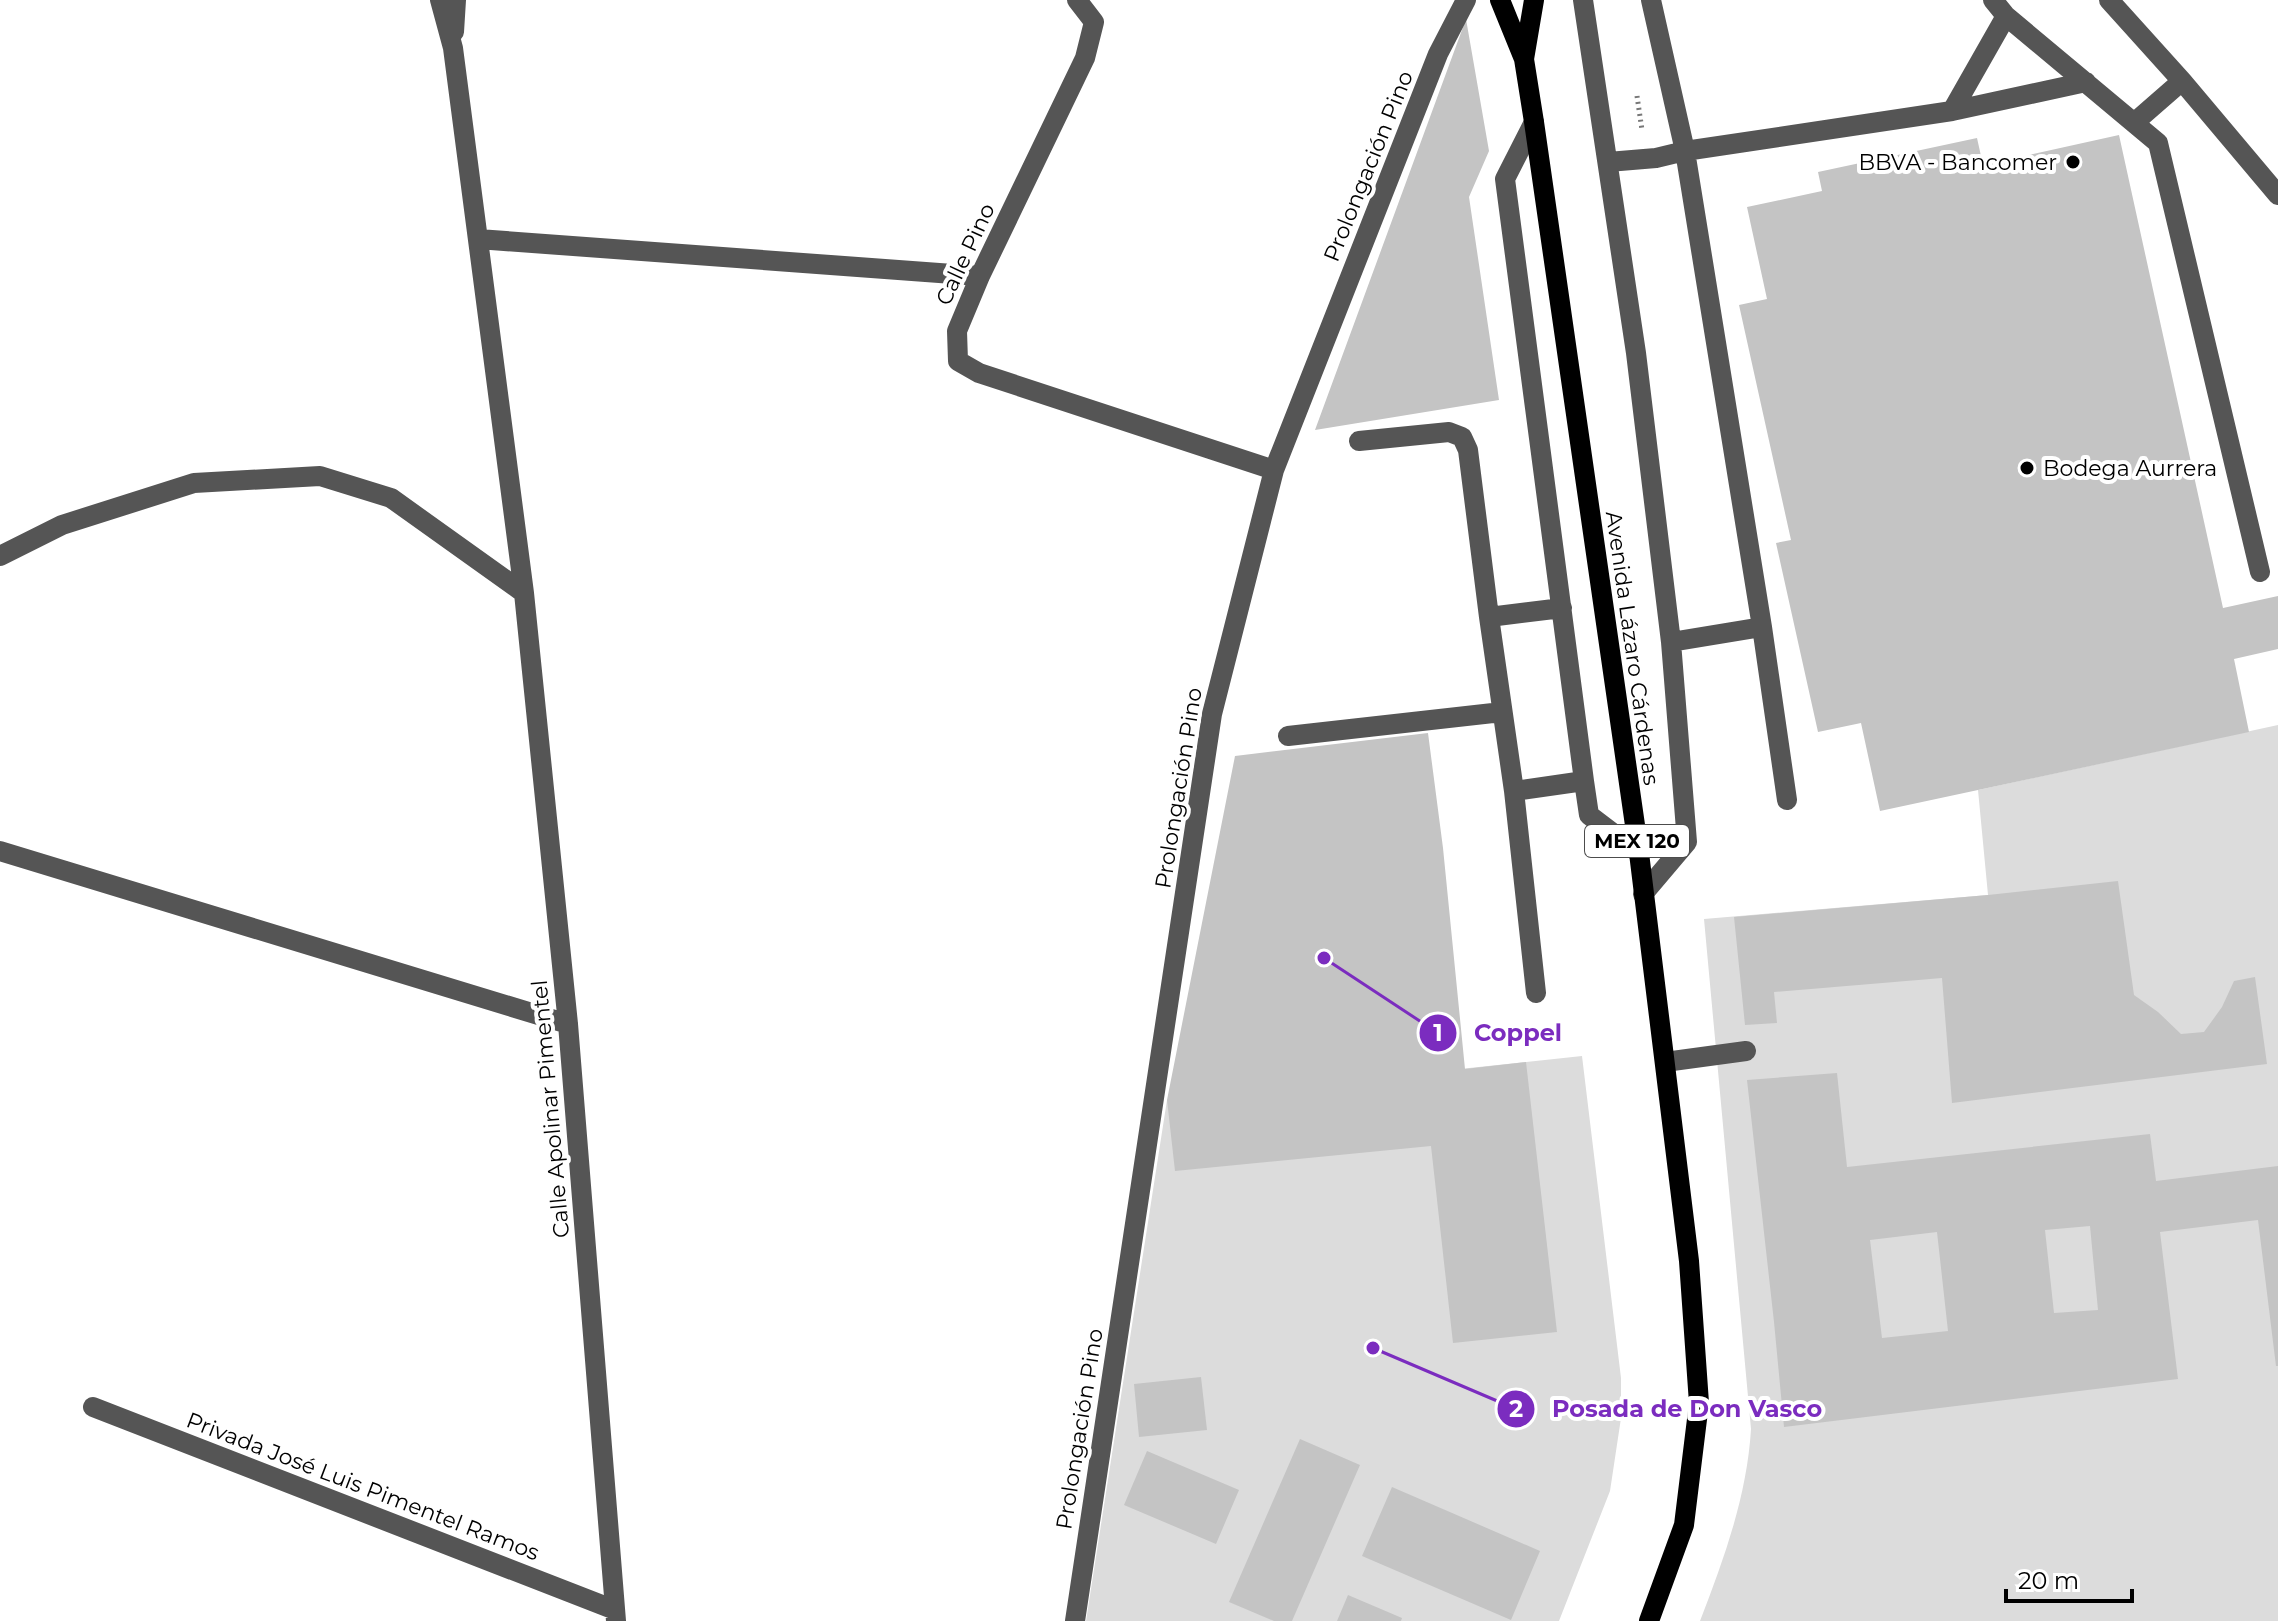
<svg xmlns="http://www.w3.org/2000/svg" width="2278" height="1621" font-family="Montserrat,sans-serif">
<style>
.green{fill:#dcdcdc}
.building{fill:#c4c4c4;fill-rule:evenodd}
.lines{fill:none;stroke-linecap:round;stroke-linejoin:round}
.path{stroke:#777;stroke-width:5;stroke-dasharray:2 4;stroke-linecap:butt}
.minor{stroke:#555;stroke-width:20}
.major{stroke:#000;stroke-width:20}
.poi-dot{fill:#000;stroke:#fff;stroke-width:3}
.labels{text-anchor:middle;stroke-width:8;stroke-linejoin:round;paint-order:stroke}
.shield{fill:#fff;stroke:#4c4c4c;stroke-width:2}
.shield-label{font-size:20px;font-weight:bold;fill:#000}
.poi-label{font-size:22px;fill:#000;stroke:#fff;text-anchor:end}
.street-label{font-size:22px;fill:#000;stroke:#fff}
.leader{fill:none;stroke:#7b2cbf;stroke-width:3}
.callout-dot{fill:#7b2cbf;stroke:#fff;stroke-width:3}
.mark-label{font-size:24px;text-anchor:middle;font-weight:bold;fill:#fff}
.callout-label{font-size:24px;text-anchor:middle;font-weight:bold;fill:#7b2cbf;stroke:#fff;stroke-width:8;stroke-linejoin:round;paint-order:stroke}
</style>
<rect width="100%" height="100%" fill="#fff"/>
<path class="green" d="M2278,725V1621H1700C1724,1559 1747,1496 1751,1429L1704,919L1988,895L1978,790Z
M1582,1056L1621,1378V1418L1610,1491L1559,1621H1086L1167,1100Z"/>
<path class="building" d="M1466,19L1489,151L1469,197L1499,400L1315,430Z
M2119,135L2223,608L2278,596V649L2234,659L2249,732L1880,811L1861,723L1818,732L1776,543L1791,540L1739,305L1767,299L1747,207L1822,191L1818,172L1977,138L1983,165Z
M1428,733L1443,848L1465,1069L1526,1062L1557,1332L1453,1343L1431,1146L1175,1171L1167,1100L1235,756Z
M2118,881L2134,995L2158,1012L2181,1034L2204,1032L2222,1007L2234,981L2255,977L2267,1064L1952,1103L1942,978L1774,992L1777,1023L1745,1025L1734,917L1988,895Z
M1837,1073L1847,1167L2150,1134L2156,1181L2278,1166V1366H2276L2258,1220L2160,1232L2178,1379L1784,1427L1774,1322L1747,1080ZM2090,1226L2098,1310L2054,1313L2045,1230ZM1937,1232L1948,1331L1882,1338L1870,1240Z
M1201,1377L1207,1430L1139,1437L1134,1384Z
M1300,1439L1360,1465L1292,1621H1274L1229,1602Z
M1147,1451L1239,1490L1216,1544L1124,1505Z
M1392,1487L1540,1551L1511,1620L1362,1556Z
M1348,1595L1402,1618L1401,1621H1337Z"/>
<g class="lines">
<path class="path" d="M1637,96L1642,130"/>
<path class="minor" d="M440,0L453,48L524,593L568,1024L616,1621
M1077,0L1094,22L1085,58L980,276L957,331L958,361L979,373L1274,470
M1583,0L1636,353L1671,642L1687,842L1643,894
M1651,0L1685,151L1762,627L1787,800
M2109,0L2182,81L2278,195
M2006,16L2158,143L2260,572
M454,32L456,0
M1952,111L2006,16L1993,0
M1534,122L1505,179L1584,781L1589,815L1639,853
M2135,122L2182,81
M1608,162L1656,158L1685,151L1952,111L2086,82
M478,239L980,276
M1359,441L1449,432L1462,437L1468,450L1489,617L1514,791
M0,556L62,525L194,483L320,476L391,498L524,593
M1489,617L1562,608
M1671,642L1762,627
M1288,736L1502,712
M0,851L568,1024
M1536,993L1514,791L1584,781
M1665,1062L1746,1051
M93,1407L615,1610
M1075,1621L1212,714L1274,470L1438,54L1466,0"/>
<path class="major" d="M1500,0L1524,59L1534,122L1639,853L1689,1261L1699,1403L1684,1525L1649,1621
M1524,59L1534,0"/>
</g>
<g class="poi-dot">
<circle cx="2073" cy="162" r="8"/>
<circle cx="2027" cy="468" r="8"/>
</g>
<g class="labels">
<rect class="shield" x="1585" y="825" width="104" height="32" rx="6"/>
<g class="shield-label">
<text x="1637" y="848">MEX 120</text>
</g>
<g class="poi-label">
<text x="2057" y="170">BBVA - Bancomer</text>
<text x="2043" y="476" text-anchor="start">Bodega Aurrera</text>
</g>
<g class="street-label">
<text transform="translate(1368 166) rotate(-68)" y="8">Prolongación Pino</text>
<text transform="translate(965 254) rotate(-65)" y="8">Calle Pino</text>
<text transform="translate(1633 648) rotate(82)" y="8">Avenida Lázaro Cárdenas</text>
<text transform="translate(1178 788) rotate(-81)" y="8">Prolongación Pino</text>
<text transform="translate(550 1109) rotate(-95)" y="8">Calle Apolinar Pimentel</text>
<text transform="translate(1079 1429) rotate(-81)" y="8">Prolongación Pino</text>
<text transform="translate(363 1486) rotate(21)" y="8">Privada José Luis Pimentel Ramos</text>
</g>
</g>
<path class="leader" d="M1324 958L1438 1033M1373 1348L1516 1409"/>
<g class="callout-dot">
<circle cx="1324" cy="958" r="8"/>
<circle cx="1373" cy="1348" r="8"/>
<circle cx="1438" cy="1033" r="20"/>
<circle cx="1516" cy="1409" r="20"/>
</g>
<g class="mark-label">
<text x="1438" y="1041">1</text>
<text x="1516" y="1417">2</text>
</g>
<g class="callout-label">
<text x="1518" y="1041">Coppel</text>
<text x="1687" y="1417">Posada de Don Vasco</text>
</g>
<path d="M2006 1589v12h126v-12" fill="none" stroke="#000000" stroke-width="4"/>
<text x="2018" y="1589" font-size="24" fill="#000000" stroke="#ffffff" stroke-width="6" paint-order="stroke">20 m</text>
</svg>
